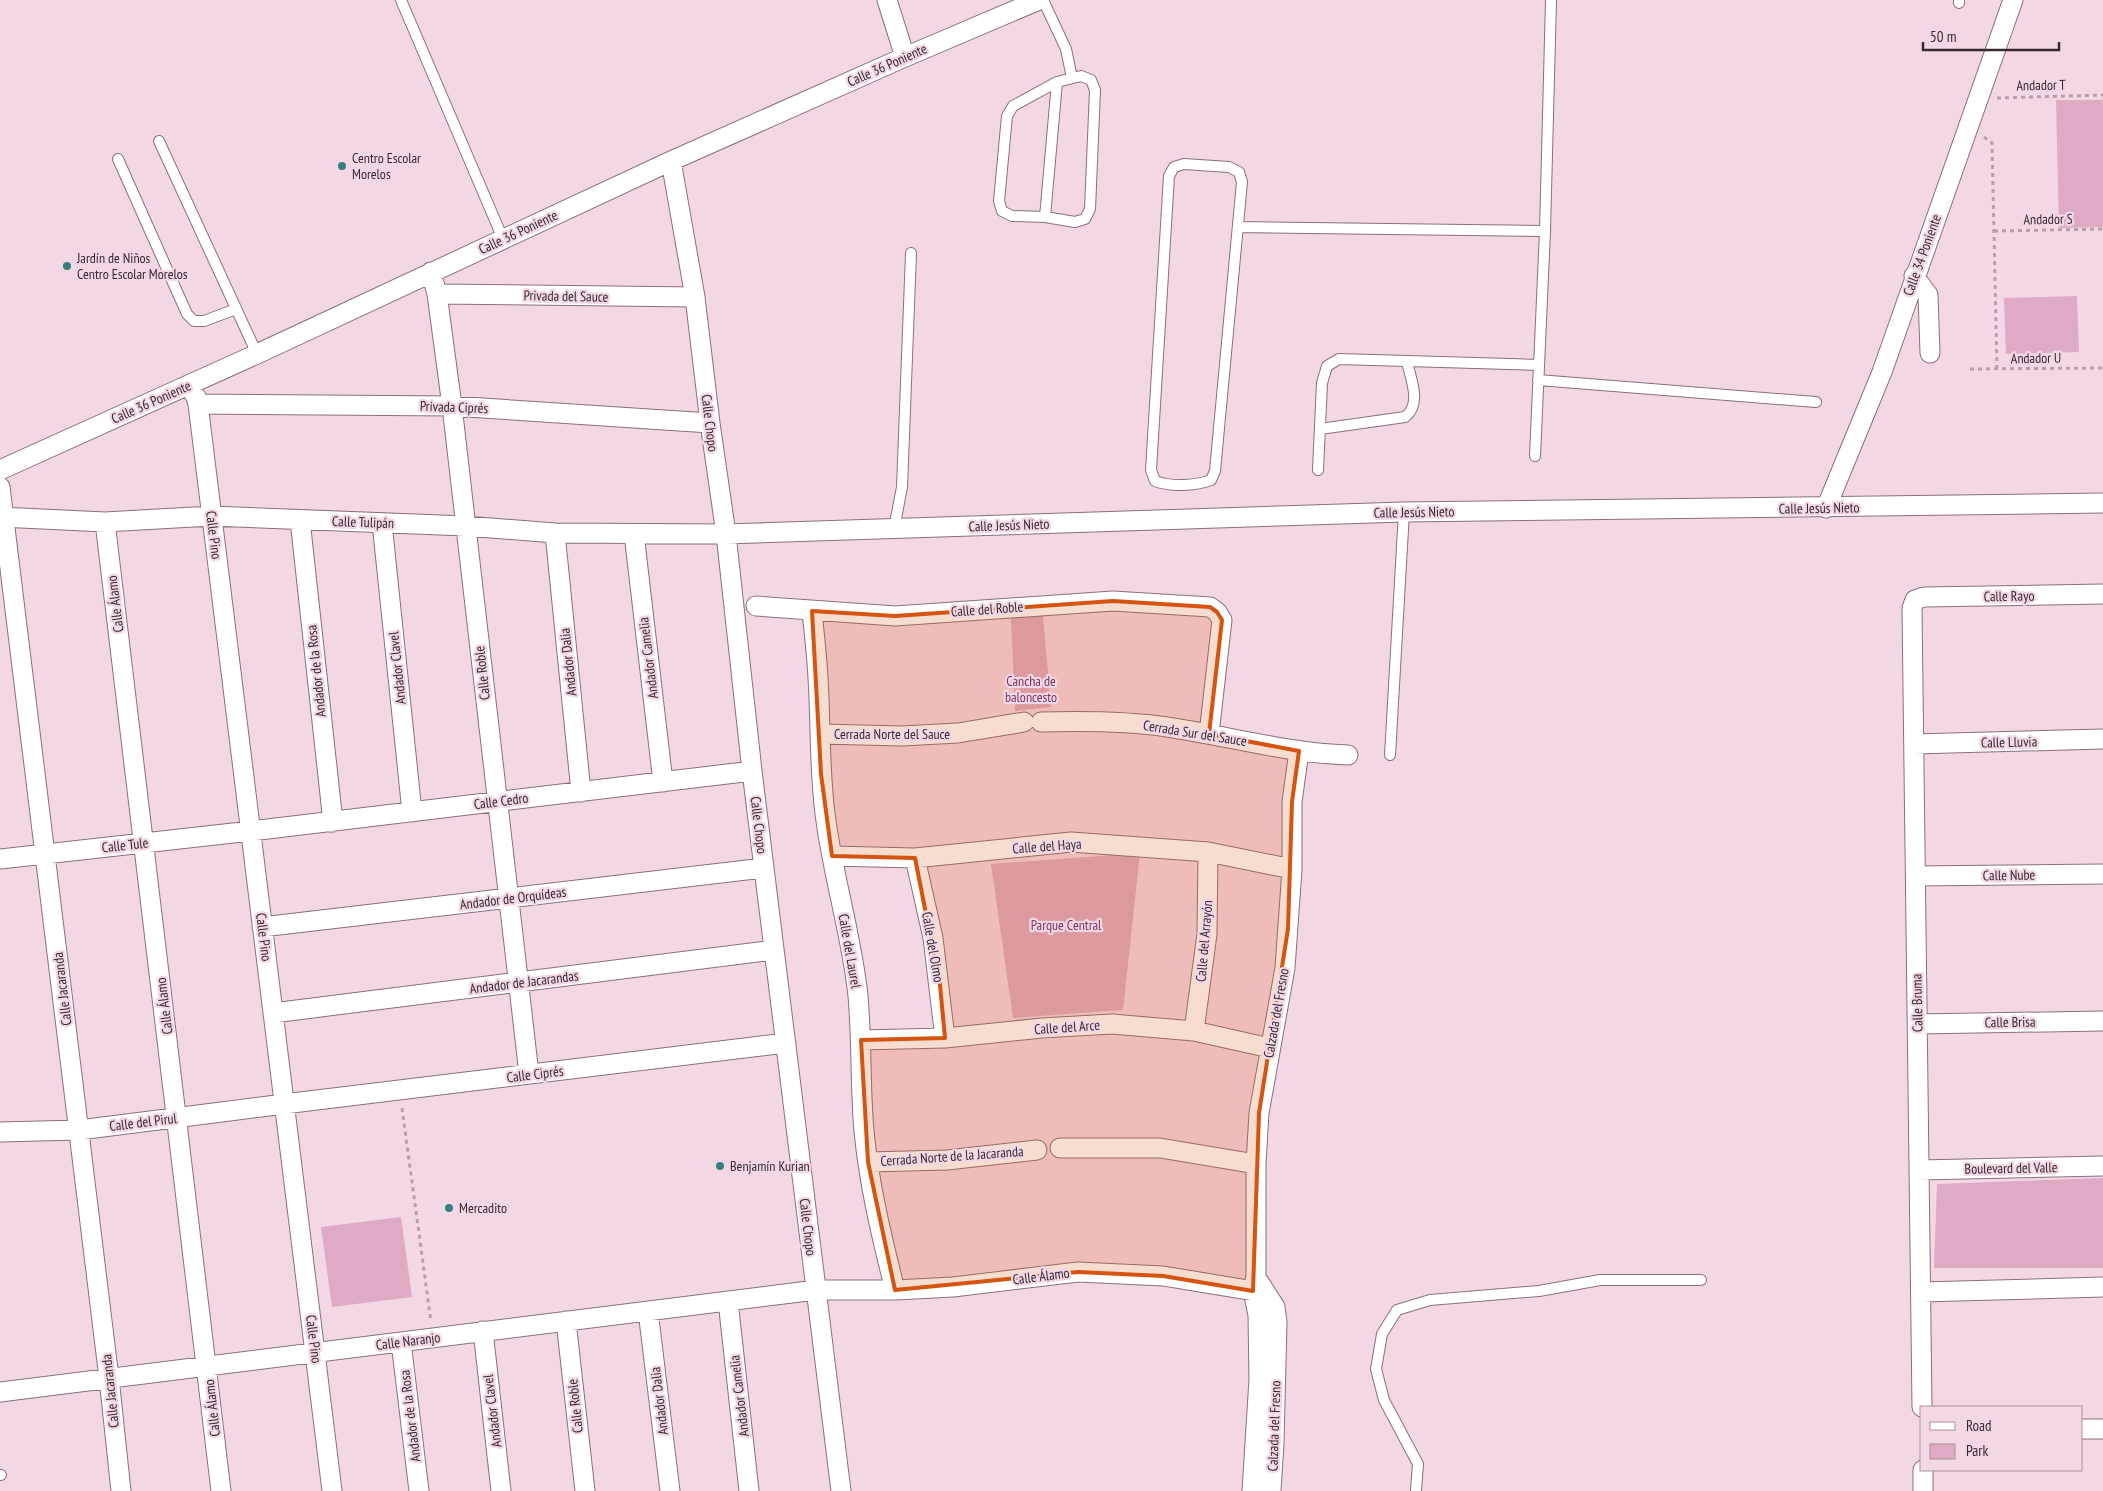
<svg xmlns="http://www.w3.org/2000/svg" width="2103" height="1491" font-family="'PT Sans Narrow',sans-serif">
<style>
.green{fill:#deaac4}
.lines{fill:none;stroke-linecap:round;stroke-linejoin:round}
.lane-casing{stroke:#89707c;stroke-width:12}
.street-casing{stroke:#89707c;stroke-width:21}
.path{stroke:#b69faa;stroke-width:3;stroke-dasharray:4 4;stroke-linecap:butt}
.lane{stroke:#fff;stroke-width:10}
.street{stroke:#fff;stroke-width:19}
.marked{fill:#d65410;fill-opacity:0.2;stroke:#d65410;stroke-width:4;stroke-linejoin:round}
.poi-dot{fill:#357e80;stroke:#f4d7e5;stroke-width:2}
.labels{text-anchor:middle;stroke-width:4.5;stroke-linejoin:round;paint-order:stroke}
.street-label{font-size:14px;fill:#352a30;stroke:#f4d7e5}
.poi-label{font-size:14px;fill:#352a30;stroke:#f4d7e5;text-anchor:start}
.park-label{font-size:14px;fill:#7a365c;stroke:#f4d7e5}
</style>
<rect width="100%" height="100%" fill="#f4d7e5"/>
<path class="green" d="M2056,100H2103V227L2059,228Z
M2077,296L2079,352L2006,354L2004,298Z
M1043,615L1051,707L1015,711L1011,617Z
M1140,853L1123,1010L1013,1018L991,864Z
M2103,1178V1268H1934L1937,1184Z
M401,1217L412,1297L332,1307L321,1227Z"/>
<g class="lines">
<defs>
<path id="lane" d="M401,0L503,239
M1043,0L1066,49L1072,78
M1959,3V0
M1081,76L1091,80L1095,90L1090,209L1085,219L1075,222L1045,217L1012,216L1002,211L999,201L1007,116L1013,106L1057,82Z
M159,141L257,354
M118,159L187,314L194,321H204L236,309
M1184,164L1229,167L1239,172L1242,182L1215,471L1211,480C1195,486 1171,487 1155,481L1151,470L1169,176L1174,167Z
M1045,217L1057,82
M1239,227L1545,231
M1538,380L1816,402
M1320,429L1405,417C1422,404 1411,380 1407,362
M1535,456L1545,231L1551,0
M1318,470L1322,383L1327,366L1339,359L1539,365
M894,529L902,487L911,253
M1390,755L1404,512
M0,1475H1
M1416,1491L1418,1464L1384,1400L1376,1369L1382,1334L1397,1310L1430,1300L1539,1291L1600,1280H1701"/>
<path id="street" d="M887,0L905,57
M671,161L695,297L710,423L726,534L752,771L841,1491
M431,272L437,294L452,406L529,1074
M1914,276L1928,295L1930,353
M437,294L695,297
M188,385L196,397L198,404L332,1491
M198,404L452,406L710,423
M0,470L257,354L671,161L905,57L1039,0
M0,487L109,1378L121,1491
M1826,508L1882,372L2013,0
M0,517L105,522L211,516L466,526L555,533L726,534L1404,512L2103,503
M300,520L333,822
M105,522L221,1491
M382,523L412,812
M555,533L581,792
M634,534L663,782
M756,606L895,616L1113,601L1210,607L1217,612L1222,620L1209,734
M812,611C814,633 817,656 818,678C821,726 819,774 826,821C834,880 852,937 858,996C862,1041 860,1086 864,1131C869,1185 882,1238 895,1290
M1041,722C1084,721 1126,721 1167,727C1228,736 1287,753 1348,755
M820,734L902,736L958,733L1024,722
M1914,744L2103,739
M832,856L915,858L1071,842L1208,852L1292,869
M915,858L933,938L945,1038
M0,859L251,831L752,771
M1916,876L2103,874
M262,927L764,868
M273,1013L774,950
M1918,1024L2103,1021
M1194,1031L1207,934L1208,852
M861,1040L945,1038L1042,1028L1112,1024L1194,1031L1270,1048
M0,1132L79,1130L284,1104L786,1043
M1060,1148H1160L1256,1164
M868,1162L947,1160L1037,1150
M1919,1170L2103,1166
M1259,1282L1275,1307L1277,1322L1274,1443L1271,1491
M1921,1292L2103,1287
M728,1301L749,1491
M648,1311L670,1491
M566,1321L585,1491
M483,1331L501,1491
M401,1342L419,1491
M0,1392L816,1290H895L953,1287L1078,1272L1163,1276L1266,1293
M1922,1407L1912,608L1915,600L1924,597L2103,594
M2082,1429H2103
M1923,1470V1491
M1252,1491L1259,1379L1258,1315L1253,1291L1256,1276V1164L1259,1113L1285,968L1292,869V802L1299,751"/>
</defs>
<use href="#lane" class="lane-casing"/>
<use href="#street" class="street-casing"/>
<path class="path" d="M1997,98L2103,95
M1984,137L1992,143L1997,370
M1994,231L2103,229
M1970,369L2103,368
M402,1108L431,1322"/>
<use href="#lane" class="lane"/>
<use href="#street" class="street"/>
</g>
<path class="marked" d="M1113,601L1210,607L1217,612L1222,620L1209,734L1299,751L1292,802L1288,929L1259,1113L1253,1291L1163,1276L1078,1272L895,1290L868,1162L861,1040L945,1038L940,985L915,858L832,856L821,774L812,611L895,616Z"/>
<g class="poi-dot">
<circle cx="342" cy="166" r="5"/>
<circle cx="67" cy="266" r="5"/>
<circle cx="720" cy="1166" r="5"/>
<circle cx="449" cy="1208" r="5"/>
</g>
<g class="labels">
<g class="street-label">
<text transform="translate(887 65) rotate(-24)" y="5">Calle 36 Poniente</text>
<text transform="translate(2041 85) rotate(-1)" y="5">Andador T</text>
<text transform="translate(2048 219) rotate(-1)" y="5">Andador S</text>
<text transform="translate(518 232) rotate(-25)" y="5">Calle 36 Poniente</text>
<text transform="translate(1922 255) rotate(-70)" y="5">Calle 34 Poniente</text>
<text transform="translate(566 296) rotate(1)" y="5">Privada del Sauce</text>
<text transform="translate(2036 358) rotate(-1)" y="5">Andador U</text>
<text transform="translate(151 402) rotate(-24)" y="5">Calle 36 Poniente</text>
<text transform="translate(454 407) rotate(2)" y="5">Privada Ciprés</text>
<text transform="translate(710 423) rotate(83)" y="5">Calle Chopo</text>
<text transform="translate(1819 508) rotate(-1)" y="5">Calle Jesús Nieto</text>
<text transform="translate(1414 512) rotate(-1)" y="5">Calle Jesús Nieto</text>
<text transform="translate(363 522) rotate(2)" y="5">Calle Tulipán</text>
<text transform="translate(1009 525) rotate(-2)" y="5">Calle Jesús Nieto</text>
<text transform="translate(214 535) rotate(83)" y="5">Calle Pino</text>
<text transform="translate(2009 596) rotate(-1)" y="5">Calle Rayo</text>
<text transform="translate(115 604) rotate(-97)" y="5">Calle Álamo</text>
<text transform="translate(987 609) rotate(-4)" y="5">Calle del Roble</text>
<text transform="translate(648 658) rotate(-97)" y="5">Andador Camelia</text>
<text transform="translate(568 662) rotate(-96)" y="5">Andador Dalia</text>
<text transform="translate(397 668) rotate(-96)" y="5">Andador Clavel</text>
<text transform="translate(316 671) rotate(-96)" y="5">Andador de la Rosa</text>
<text transform="translate(482 673) rotate(-96)" y="5">Calle Roble</text>
<text transform="translate(1195 733) rotate(9)" y="5">Cerrada Sur del Sauce</text>
<text x="892" y="739">Cerrada Norte del Sauce</text>
<text transform="translate(2009 742) rotate(-1)" y="5">Calle Lluvia</text>
<text transform="translate(501 801) rotate(-7)" y="5">Calle Cedro</text>
<text transform="translate(759 825) rotate(83)" y="5">Calle Chopo</text>
<text transform="translate(125 845) rotate(-6)" y="5">Calle Tule</text>
<text transform="translate(1047 846) rotate(-4)" y="5">Calle del Haya</text>
<text transform="translate(2009 875) rotate(-1)" y="5">Calle Nube</text>
<text transform="translate(513 898) rotate(-7)" y="5">Andador de Orquídeas</text>
<text transform="translate(264 937) rotate(83)" y="5">Calle Pino</text>
<text transform="translate(1204 941) rotate(-85)" y="5">Calle del Arrayón</text>
<text transform="translate(933 947) rotate(80)" y="5">Calle del Olmo</text>
<text transform="translate(850 951) rotate(80)" y="5">Calle del Laurel</text>
<text transform="translate(524 982) rotate(-7)" y="5">Andador de Jacarandas</text>
<text transform="translate(62 989) rotate(-97)" y="5">Calle Jacaranda</text>
<text transform="translate(1917 1003) rotate(-91)" y="5">Calle Bruma</text>
<text transform="translate(164 1006) rotate(-97)" y="5">Calle Álamo</text>
<text transform="translate(1276 1013) rotate(-80)" y="5">Calzada del Fresno</text>
<text transform="translate(2010 1022) rotate(-1)" y="5">Calle Brisa</text>
<text transform="translate(1067 1027) rotate(-4)" y="5">Calle del Arce</text>
<text transform="translate(535 1074) rotate(-7)" y="5">Calle Ciprés</text>
<text transform="translate(143 1122) rotate(-7)" y="5">Calle del Pirul</text>
<text transform="translate(952 1156) rotate(-4)" y="5">Cerrada Norte de la Jacaranda</text>
<text transform="translate(2011 1168) rotate(-1)" y="5">Boulevard del Valle</text>
<text transform="translate(808 1227) rotate(83)" y="5">Calle Chopo</text>
<text transform="translate(1041 1276) rotate(-7)" y="5">Calle Álamo</text>
<text transform="translate(314 1339) rotate(83)" y="5">Calle Pino</text>
<text transform="translate(408 1341) rotate(-7)" y="5">Calle Naranjo</text>
<text transform="translate(110 1391) rotate(-96)" y="5">Calle Jacaranda</text>
<text transform="translate(739 1396) rotate(-97)" y="5">Andador Camelia</text>
<text transform="translate(659 1401) rotate(-97)" y="5">Andador Dalia</text>
<text transform="translate(575 1406) rotate(-96)" y="5">Calle Roble</text>
<text transform="translate(212 1408) rotate(-96)" y="5">Calle Álamo</text>
<text transform="translate(492 1411) rotate(-97)" y="5">Andador Clavel</text>
<text transform="translate(410 1416) rotate(-97)" y="5">Andador de la Rosa</text>
<text transform="translate(1274 1426) rotate(-88)" y="5">Calzada del Fresno</text>
</g>
<g class="poi-label">
<text x="352" y="163">Centro Escolar<tspan x="352" dy="16">Morelos</tspan></text>
<text x="77" y="263">Jardín de Niños<tspan x="77" dy="16">Centro Escolar Morelos</tspan></text>
<text x="730" y="1171">Benjamín Kurian</text>
<text x="459" y="1213">Mercadito</text>
</g>
<g class="park-label">
<text x="1031" y="686">Cancha de<tspan x="1031" dy="16">baloncesto</tspan></text>
<text x="1066" y="930">Parque Central</text>
</g>
</g>
<rect x="1920" y="1406" width="162" height="65" fill="#f4d7e5" stroke="#a8929d"/>
<rect x="1930" y="1422" width="25" height="8" fill="#ffffff" stroke="#a8929d"/>
<text x="1966" y="1431" font-size="15" fill="#352a30">Road</text>
<rect x="1930" y="1444" width="25" height="15" fill="#deaac4" stroke="#a8929d"/>
<text x="1966" y="1456" font-size="15" fill="#352a30">Park</text>
<path d="M1923 42v8h136v-8" fill="none" stroke="#352a30" stroke-width="2.5"/>
<text x="1930" y="42" font-size="15" fill="#352a30" stroke="#f4d7e5" stroke-width="4" paint-order="stroke">50 m</text>
</svg>
